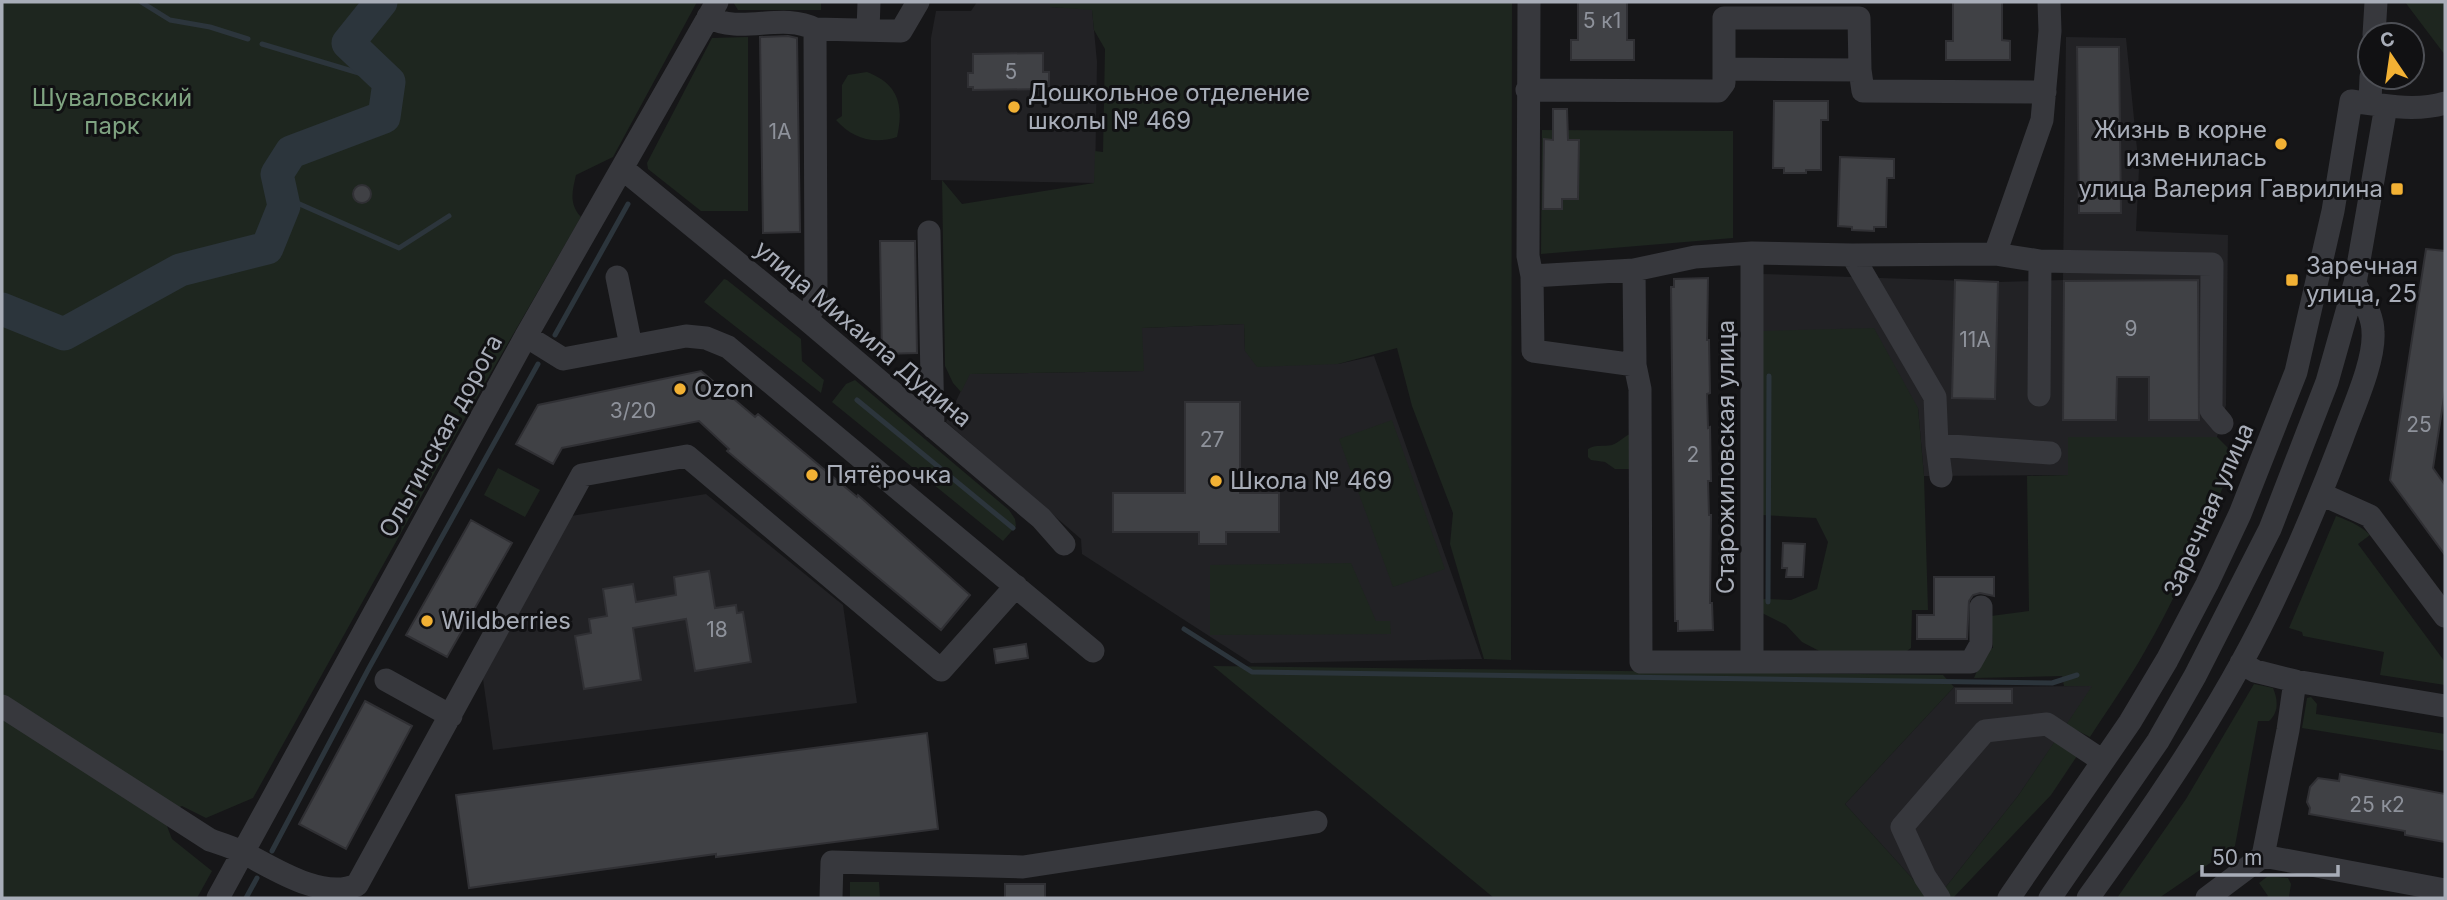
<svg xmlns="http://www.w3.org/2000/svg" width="2447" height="900" font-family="Inter,sans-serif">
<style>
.built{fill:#222225}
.green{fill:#1e261f}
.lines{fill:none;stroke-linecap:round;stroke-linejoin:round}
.stream{stroke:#2c353c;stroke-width:5}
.river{stroke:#2c353c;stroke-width:33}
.building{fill:#404145;stroke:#303034;stroke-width:2}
.minor{stroke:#37383d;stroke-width:23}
.poi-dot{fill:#f2b134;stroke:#111113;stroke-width:2.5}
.labels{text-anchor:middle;stroke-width:6;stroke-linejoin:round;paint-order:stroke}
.number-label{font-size:21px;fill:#8e929b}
.poi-label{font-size:24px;fill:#a8adb8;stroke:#111113;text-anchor:start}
.park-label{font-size:24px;fill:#7fa381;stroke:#111113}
.street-label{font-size:24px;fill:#a8adb8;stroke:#111113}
</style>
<rect width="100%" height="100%" fill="#161618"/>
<path class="built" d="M977,2H1050L1051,7L1092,9L1097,62L1095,183L931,180V38L936,11H971Z
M2066,37L2126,38L2139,169L2136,231L2228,235L2226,405L2217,437H2069V475L1924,476L1918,408L1762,331V274L1998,282L2063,280Z
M1244,324L1245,351L1338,364L1374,356L1482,659L1251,663L1082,554L1081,539L946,422L969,374L1143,371L1141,328Z
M706,494L843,605L857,703L493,750L483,679L571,516Z
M2093,686L2018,796L1941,893L1930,898L1845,804L1954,687Z"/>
<path class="green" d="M2,2H697L613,157L576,175C572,192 569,204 581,217L474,402L253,798L206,818L182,806L173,810L165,821L172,839L212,871L197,898H2Z
M733,2H821V10H738Z
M1050,2H1512L1511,660L1484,659L1450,544L1453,513L1412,406L1397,348L1338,364L1257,367L1245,351L1244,324L1142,328L1144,371L970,374L961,392L953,383L945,366L942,180L962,204L1094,183L1095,151L1103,152L1105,49L1094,30L1092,10L1050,7Z
M2405,2H2445V55Z
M748,37V211H701L648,169L647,163L712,38Z
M867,72C899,84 904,106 897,137C873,145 852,138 836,120L842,116V85L848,75Z
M1542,130L1733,131V238L1541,254Z
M724,279L727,280L801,339L802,361L824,380L821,393L704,302Z
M1874,328L1918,408L1924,476L1928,610H1912L1911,648L1904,653L1827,655L1802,642L1786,625L1762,613V599L1791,600L1817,589L1828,542L1816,518L1762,515V331Z
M855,380L1009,510L1015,519L1016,526L1003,541L832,402L846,384Z
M1392,420L1445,569L1393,587L1339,439Z
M1633,433L1631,469H1615L1605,462L1591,460L1588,457V449C1596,444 1603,447 1612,445C1620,442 1625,435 1633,433Z
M2068,437H2217L2236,456C2208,523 2181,589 2145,651C2128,681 2108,709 2090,737L2066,725L2092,686H2064L2062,676L1974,678L1986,649L1993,648L1991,616L2029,611L2027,476L2068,475Z
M498,468L540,490L525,517L484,495Z
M2336,516C2349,521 2360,525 2370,535L2358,544L2445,662V685L2380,675L2384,652L2303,636L2302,632L2289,628Z
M1351,563L1376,621H1390L1391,634L1210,635V565Z
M1213,666L1943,675L1954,687L1845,804L1930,898H1494Z
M2254,684L2273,688C2278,700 2279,712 2269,721H2258L2235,846L2159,898H2117L2186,799Z
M2311,697L2317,704L2316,714L2445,734V751L2302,728L2307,698Z
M2057,738L2079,753L2051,795L1953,898H1945L1941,893L2018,796Z
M2268,876L2288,878L2291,884L2289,897L2300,898H2266L2268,896L2259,883Z
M850,882H879L880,898H850Z"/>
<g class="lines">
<path class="stream" d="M141,2L170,20L210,27L248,39
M262,44L389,82
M284,206L295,202L399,248L449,216
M555,335L628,204
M857,400L1013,528
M1768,602L1769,376
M1184,629L1252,672L2052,683L2077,675
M272,851L369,668L538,364
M246,898L257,878"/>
<path class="river" d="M2,309L64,334L180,270L267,248L284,206L277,174L291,152L384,117L389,82L348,43L381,2"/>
</g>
<path class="building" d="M1578,2H1627V40H1634V60H1571V40H1578Z
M1953,2H2002V40L2010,41V60H1946V41H1953Z
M788,36L797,38L800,232L763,233L760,37Z
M2077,47H2119L2121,213H2079Z
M1043,53V72H1049V86H1044V89L973,90V87H968V73H973V54Z
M1774,101H1828V120H1821V170H1806V173H1784V168H1773Z
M1553,109H1567L1568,140H1579L1578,199H1562V209H1543L1544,139L1553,140Z
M1840,157L1894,159V178H1887L1886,227H1874V231L1852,230V227L1838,226Z
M353 194a9 9 0 1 1 18 0a9 9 0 1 1-18 0Z
M880,241H915L917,353L882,354Z
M2426,249L2445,251V391L2433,468L2445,485V555L2390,480Z
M1708,278L1707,340H1709L1710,393L1707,394L1708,428L1710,427L1711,481H1708L1709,515H1711L1710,603H1712L1713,630L1678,631V621H1675L1671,287H1674V279Z
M1955,280L1998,282L1995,399L1952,398Z
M2198,280L2199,420H2149V377H2117L2116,420H2063L2064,281Z
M701,371L755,417L758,414L857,497L858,495L970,595L941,630L727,451L729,449L699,421L562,448L553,464L516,444L538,405Z
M1185,402H1240V493H1279V532H1226V544H1199V532H1113V493H1185Z
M471,520L512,543L447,657L406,635Z
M1783,543L1805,544L1803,577H1786L1787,568H1782Z
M709,571L715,608L736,605L737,613L743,612L751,662L695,671L686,619L633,628L641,680L584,689L575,636L591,633L589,619L607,616L603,589L633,584L636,602L676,595L674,577Z
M1934,577H1994V596L1980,593L1973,595L1969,601L1967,639H1917V615H1934Z
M1026,644L1028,658L996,663L994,649Z
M1956,689H2012V703H1956Z
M365,701L412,726L346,849L299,824Z
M927,733L938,829L716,857V854L469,888L456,795Z
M2340,774L2445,794V842L2405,835V831L2309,814L2310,808L2307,802L2310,787L2318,778L2339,781Z
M1005,884H1045V898H1005Z"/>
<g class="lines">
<path class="minor" d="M1529,2L1528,256L1532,276L1533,351L1635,365L1634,270
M708,17C741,35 782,12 815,29L901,31L918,2
M868,30L869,2
M2374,35L2376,2
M1724,69V18H1859L1860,70
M1527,90L1718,91L1724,83V69L1860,70L1863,91L2045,92
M2370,103L2371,77
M623,169L806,319L1041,518L1064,544
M929,232L933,427
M1995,254L2042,120L2050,31L2049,2
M1852,255L1935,397L1937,445L2050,453
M1532,276L1634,270L1695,257L1752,253L1852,255L1995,254L2040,261L2212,264L2211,410L2222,423
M617,277L631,346
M806,319L812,310L816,296L815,29
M526,336L563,359L686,336L706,338L728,347L1093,651
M1635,365L1640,389L1641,662H1971L1981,644V607
M2039,395L2040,261
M1937,445L1941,476
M2321,494L2370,516L2445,616
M1752,661V253
M2241,663L2255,671L2295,681L2445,706
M386,680L451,716
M2,706L210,840C222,844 235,848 246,854C276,870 323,900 357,885L582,475L687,456L941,670L1016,586
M2263,856L2445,890
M218,898L526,336L717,2
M831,898L832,862L1023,867L1316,822
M1939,898L1925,877L1902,827L1985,731L2047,724L2103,761
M2009,898L2130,722L2167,660L2207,584L2240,514L2296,372L2333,211L2351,101C2381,105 2415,112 2445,103
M2050,898L2158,741L2195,676L2270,529L2327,382L2355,283L2386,106
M2088,898C2154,807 2219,712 2269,610C2296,554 2320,497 2342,439C2352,410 2375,362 2373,332C2373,315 2362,298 2355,283
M2207,898L2263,856L2288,730L2295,681"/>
</g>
<g class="poi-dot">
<circle cx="1014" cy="107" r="7"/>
<circle cx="2281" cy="144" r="7"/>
<rect x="2390" y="182" width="14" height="14" rx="3.5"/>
<rect x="2285" y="273" width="14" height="14" rx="3.5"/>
<circle cx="680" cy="389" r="7"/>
<circle cx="812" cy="475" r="7"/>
<circle cx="1216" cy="481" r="7"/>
<circle cx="427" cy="621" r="7"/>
</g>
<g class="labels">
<g class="number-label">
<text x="1602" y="28">5 к1</text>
<text x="1011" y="79">5</text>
<text x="780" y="139">1А</text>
<text x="2131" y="336">9</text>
<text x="1975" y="347">11А</text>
<text x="633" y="418">3/20</text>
<text x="2419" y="432">25</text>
<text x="1212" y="447">27</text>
<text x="1693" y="462">2</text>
<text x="717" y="637">18</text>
<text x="2377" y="812">25 к2</text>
</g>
<g class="poi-label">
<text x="1028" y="101">Дошкольное отделение<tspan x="1028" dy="28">школы № 469</tspan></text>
<text x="2267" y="138" text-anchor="end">Жизнь в корне<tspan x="2267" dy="28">изменилась</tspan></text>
<text x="2383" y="197" text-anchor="end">улица Валерия Гаврилина</text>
<text x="2306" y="274">Заречная<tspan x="2306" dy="28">улица, 25</tspan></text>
<text x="694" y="397">Ozon</text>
<text x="826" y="483">Пятёрочка</text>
<text x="1230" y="489">Школа № 469</text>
<text x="441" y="629">Wildberries</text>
</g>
<g class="park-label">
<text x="112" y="106">Шуваловский<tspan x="112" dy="28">парк</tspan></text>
</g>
<g class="street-label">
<text transform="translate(863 334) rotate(40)" y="8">улица Михаила Дудина</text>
<text transform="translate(441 436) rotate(-61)" y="8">Ольгинская дорога</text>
<text transform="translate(1726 457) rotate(-90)" y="8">Старожиловская улица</text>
<text transform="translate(2209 510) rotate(-66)" y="8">Заречная улица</text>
</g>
</g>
<rect width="2447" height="900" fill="none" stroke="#a8adb8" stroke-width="7"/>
<g transform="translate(2391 56) rotate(347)"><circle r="33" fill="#111113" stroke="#4d4f55" stroke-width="2"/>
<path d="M0-5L12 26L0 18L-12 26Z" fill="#f2b134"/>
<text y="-10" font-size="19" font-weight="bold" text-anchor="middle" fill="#a8adb8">С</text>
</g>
<path d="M2202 865v10h136v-10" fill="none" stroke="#a8adb8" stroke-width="3.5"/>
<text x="2212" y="865" font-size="21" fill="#a8adb8" stroke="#111113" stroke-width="5" paint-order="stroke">50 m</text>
</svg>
